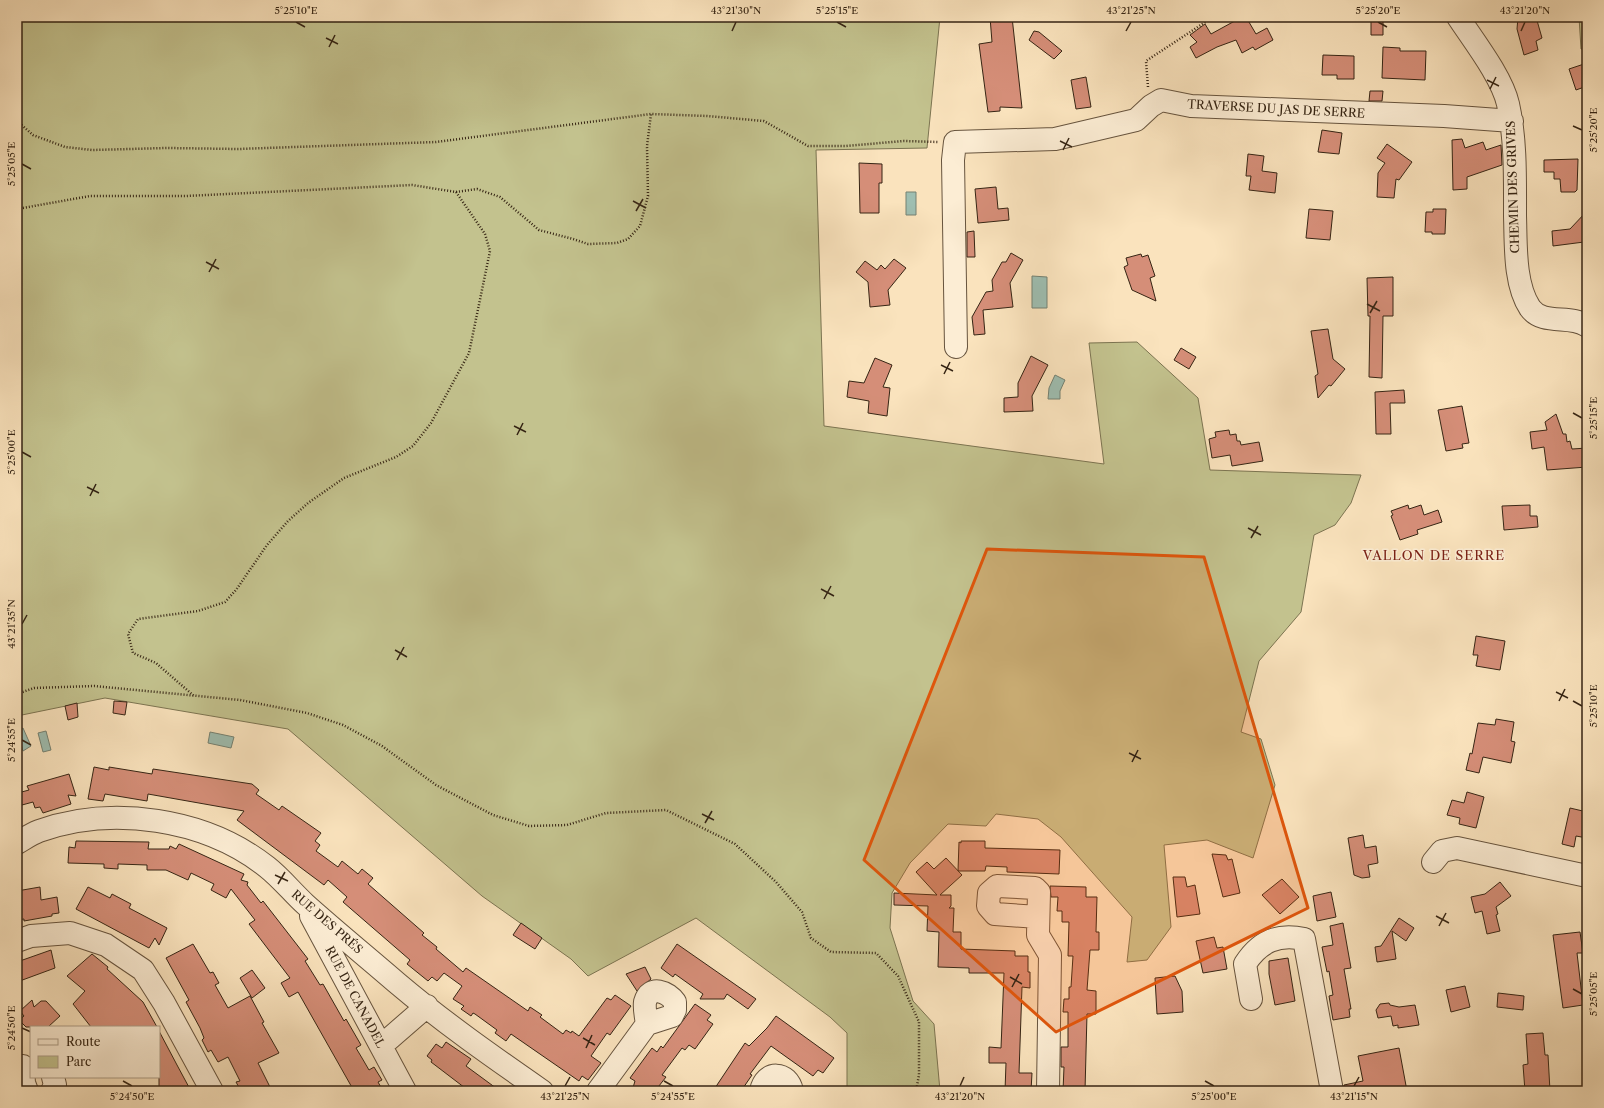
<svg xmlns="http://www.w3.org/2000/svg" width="1604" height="1108" font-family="'Libre Caslon Text',serif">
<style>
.green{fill:#c3c28e;stroke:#7c7451}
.water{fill:#9ebeb1;stroke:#748172}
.building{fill:#d58e78;stroke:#362514}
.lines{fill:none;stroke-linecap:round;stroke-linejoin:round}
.minor-casing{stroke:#67543e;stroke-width:24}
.path{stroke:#362514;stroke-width:2.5;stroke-dasharray:1 2;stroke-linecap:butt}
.minor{stroke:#fcedd4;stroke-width:22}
.marked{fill:#df560c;fill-opacity:0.2;stroke:#df560c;stroke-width:3;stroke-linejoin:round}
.ticks{fill:none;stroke:#362514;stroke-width:1.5}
.labels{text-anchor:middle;stroke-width:3;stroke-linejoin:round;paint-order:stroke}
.street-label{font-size:12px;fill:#362514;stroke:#fcedd4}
.neighbourhood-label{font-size:13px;letter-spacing:1px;fill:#7a1f14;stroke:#fcedd4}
.neatline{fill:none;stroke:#362514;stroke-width:1.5}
.ticks-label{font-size:10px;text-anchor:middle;fill:#362514}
</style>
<rect width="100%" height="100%" fill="#fae3bd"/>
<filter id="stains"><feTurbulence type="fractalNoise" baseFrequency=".005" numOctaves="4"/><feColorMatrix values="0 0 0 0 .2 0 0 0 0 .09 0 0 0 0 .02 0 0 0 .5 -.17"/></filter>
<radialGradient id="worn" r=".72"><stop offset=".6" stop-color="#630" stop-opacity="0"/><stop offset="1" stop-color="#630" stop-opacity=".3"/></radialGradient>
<path class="green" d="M17,17H940L927,148L816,150L824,426L1104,464L1089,343L1137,342L1198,398L1210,470L1361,475L1351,503L1335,525L1314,535L1301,612L1259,661L1241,732L1261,739L1275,785L1253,858L1207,840L1164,845L1171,927L1147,960L1127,962L1132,917L1061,837L1038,819L996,814L986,826L948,824L910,863L892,893L890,928L913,1001L934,1024L940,1091H847V1033L830,1017L696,918L588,976L571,959L482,896L288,729L105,698L17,716Z
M1579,17H1587V49H1581Z"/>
<path class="water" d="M906,192H916V215H906Z
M1032,276L1047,277V308H1032Z
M1055,375L1065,380L1060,391V399H1048L1049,388Z
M23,728L31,746L23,751L17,731Z
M46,731L51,750L43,752L38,733Z
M210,732L234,737L231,748L208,743Z"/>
<path class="building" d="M990,17H1012L1022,108L1000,107V111L988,112L979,44L992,42Z
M1242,17H1246L1256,34L1267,28L1273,40L1255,50L1253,47L1242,53L1236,40L1217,47L1196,58L1190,47L1197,42L1190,35L1205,24L1211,34Z
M1371,17H1383V35H1371Z
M1518,17H1536L1542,38L1536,41L1538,50L1524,55L1517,29Z
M1034,31L1039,32L1062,51L1054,59L1029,40Z
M1383,47L1400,48V51H1426L1425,80L1382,78Z
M1323,55L1354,56V79H1337V75H1322Z
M1587,63V86L1576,90L1569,69Z
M1086,77L1091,107L1076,109L1071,80Z
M1370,91H1383L1382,101H1369Z
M1322,130L1342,133L1339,154L1318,152Z
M1462,139L1465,148L1483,142L1486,150L1501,145L1502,165L1467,177V189L1453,190L1452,140Z
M1387,144L1412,162L1399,180L1396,179L1394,198L1377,197L1378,173L1385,163L1377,158Z
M1248,154L1264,156L1262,171L1277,173L1275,193L1249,190L1251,176H1246Z
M1578,159L1577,190L1575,192H1561L1560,179H1554V172H1544V160Z
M859,163L882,164V183H879V213H860Z
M996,187L998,209L1008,208L1009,220L978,223L975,189Z
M1309,209L1333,211L1330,240L1306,238Z
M1433,209H1446L1445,234H1432V232H1425L1426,212H1433Z
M1587,211V231L1583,234L1584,242L1553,246L1552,231L1570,229Z
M974,231L975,257H967V232Z
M1011,253L1023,260L1010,283L1013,307L983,310L985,334L974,335L972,317L986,292L993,291L992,280L1002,262H1006Z
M1141,254L1142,257L1148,255L1155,276L1150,278L1156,301L1132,290L1124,267L1128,265L1126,258Z
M894,259L906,268L888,290L890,305L870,307L868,282L856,272L865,261L877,270L881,265L885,269Z
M1393,277V316H1383L1382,378L1369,377L1370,316H1368L1367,278Z
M1328,329L1333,359L1345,369L1331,386L1329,385L1318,398L1315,376L1318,374L1311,331Z
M1181,348L1196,357L1189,369L1174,360Z
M1031,356L1048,365L1032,396L1033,411L1004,412V398L1018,397V383Z
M875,358L892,365L883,387L890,388L887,416L868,413L869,401L847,397L849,381L864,383Z
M1404,390L1405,403H1390L1391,434H1376L1375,392Z
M1462,406L1469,443L1462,444L1463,448L1446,451L1438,410Z
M1556,414L1563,434H1566L1567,442L1570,441L1572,449L1587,448V467L1547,470L1544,447L1532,449L1530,432L1547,430L1545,422Z
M1229,430L1230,435L1236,434L1237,441H1240L1241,445L1259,442L1263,461L1232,466L1230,455L1212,458L1209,439L1216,437L1215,432Z
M1408,505L1409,509L1421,505L1424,515L1438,510L1442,522L1417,530L1418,534L1400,540L1391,516L1393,515L1391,511Z
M1530,505V516H1537L1538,527L1504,530L1502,506Z
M1476,636L1505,641L1500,670L1476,666L1478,655H1473Z
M114,701L127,702L125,715L113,713Z
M77,703L78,717L68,720L65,706Z
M1496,719L1514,722L1511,741L1515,742L1511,763L1483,757L1479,773L1466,770L1470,753L1472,754L1478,723L1495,725Z
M94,767L109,770V767L152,774L153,769L252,784L259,790L256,794L279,810L282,806L321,833L315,841L320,845L316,851L338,867L342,861L358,874L362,869L373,878L368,884L424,933L422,935L437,947L436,949L463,972L466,968L528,1011L530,1007L542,1015L540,1017L563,1034L566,1030L571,1033L572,1031L579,1036L607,998L611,1000L615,995L631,1006L610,1035L607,1033L591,1056L601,1063L588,1080L582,1076L579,1081L511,1034L506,1041L495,1033L497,1030L475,1014L473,1013L471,1016L461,1009L464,1006L453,999L462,986L444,973L437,981L432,977L428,981L407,964L410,960L343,902L347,897L328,880L324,885L237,820L244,811L148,794L147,801L105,794L103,801L88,799Z
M69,774L76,796L68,795L71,804L43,813L40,807L35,808L33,802L22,805L18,793L29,790L27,786Z
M1467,792L1484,797L1476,828L1459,824L1460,818L1447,815L1452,800L1464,803Z
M1570,808L1587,812V838L1576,836L1574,847L1562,844Z
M1363,835L1365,848L1376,846L1378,863L1368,865L1370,877L1362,878L1354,875L1348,838Z
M76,841L149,842L148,849H169L170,846L176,849L179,844L244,874L241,880L248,882L247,885L261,903L263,901L308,959L305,961L320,985L323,984L344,1021L346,1019L361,1045L356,1048L362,1058L369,1070L374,1067L382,1080L378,1082L383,1091H354L298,992L289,997L281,983L290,978L249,924L255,920L231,889L226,898L211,890L214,884L191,873L188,880L166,870H147V865L118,864V869L104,868V864L68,863L69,847L75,848Z
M961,841H985V848L1060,850L1059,874L1007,872V867L986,866L985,871H958L959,842L961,843Z
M1212,854L1226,855L1228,860L1232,859L1240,893L1223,897Z
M946,858L962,875L940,895H951V906L949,908H954L953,932H961V949L1015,951V956H1028V972H1030V988L1022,987L1019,1073H1032L1031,1091H1005L1006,1063H989V1047L1001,1048L1004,973H969V968L938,967L939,932L927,931L928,906L894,905V893L937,895L916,872L927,862L934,869Z
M1173,877H1185L1187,887L1195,885L1200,914L1177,917Z
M1282,879L1299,897L1280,914L1262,895Z
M1500,882L1511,896L1496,907L1498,914L1496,915L1500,931L1487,934L1482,911L1475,913L1471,897L1485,894Z
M1050,886L1086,887V897H1097L1096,932H1099V950H1090L1087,990L1096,991V1014H1087L1085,1091H1063L1064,1067H1061V1047H1068V1012H1063L1064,999H1069V987H1071L1073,956H1068L1069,922H1062V911H1057L1058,897H1051Z
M40,887L41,900L57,897L59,913L52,914V916L24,921V919L17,920V891Z
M88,887L110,898L112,894L131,904L129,908L167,928L159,945L155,938L149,948L76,909Z
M1331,892L1336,917L1317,921L1313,896Z
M1399,918L1414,928L1406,941L1392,931L1396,959L1377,962L1375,947L1381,946Z
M521,923L542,938L535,949L513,935Z
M1343,923L1351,968L1344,969L1351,1009H1349L1350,1017L1333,1020L1329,996L1333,995L1329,971L1327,972L1322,947L1333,945L1330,926Z
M1580,932L1583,953H1577L1583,1005L1563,1008L1553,935Z
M1214,937L1217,948L1223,947L1227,969L1203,973L1196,941Z
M193,944L210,973L213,972L219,983L215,985L228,1008L250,996L264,1022L262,1023L279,1053L258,1063L272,1091H241L236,1082L240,1081L228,1057L218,1062L211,1050L208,1052L202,1040L204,1038L200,1028L186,1002L189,1000L166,958Z
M677,944L756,999L748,1009L727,994L724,999H700L703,994L675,974L673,977L661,968Z
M51,950L55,968L17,982V962Z
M92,954L108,967L107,969L143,1002L157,1027H91L73,1004L85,991L67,976Z
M1288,958L1295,1001L1275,1005L1269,974V961Z
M645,967L651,979L637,991L626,974Z
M252,970L265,988L252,998L240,978Z
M1175,976L1182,991L1183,1012L1157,1014L1155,978Z
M1465,986L1470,1007L1451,1012L1446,990Z
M1498,993L1524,996L1523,1010L1497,1007Z
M32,1000L34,1007L41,1001H46L60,1016L48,1027H26L19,1020L24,1016L20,1011Z
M1389,1003L1390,1005L1399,1007L1415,1005L1419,1025L1398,1028V1025L1393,1026L1391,1016L1378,1018L1376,1010L1380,1004Z
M695,1004L711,1015L707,1020L713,1024L695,1049L689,1045L685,1050L682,1048L662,1075L666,1077L655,1091H632L635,1081L630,1078L652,1048L657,1052L661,1046L663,1048Z
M776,1016L834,1058L823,1073L818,1070L813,1076L771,1046L750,1074L752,1075L741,1091H713L745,1043L749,1046L767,1028Z
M159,1031L177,1065L191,1091H161L159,1086Z
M1543,1033L1545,1055H1548L1550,1091H1525L1523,1065L1528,1064L1526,1034Z
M446,1042L471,1059L466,1066L500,1091H469L431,1062L432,1060L427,1056L436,1044L442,1048Z
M1399,1048L1407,1091H1344V1085L1363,1081L1358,1056Z"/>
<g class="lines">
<defs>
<path id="minor" d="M1458,17C1473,40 1502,77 1508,104C1516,140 1515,179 1515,216C1516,244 1514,284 1530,308C1543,326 1571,314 1587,326
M956,347L953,160L955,142L1055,139L1136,120L1151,106L1161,100L1191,106L1444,116L1512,121
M17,843C24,839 31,834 39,831C112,805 205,818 267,867C281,878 292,892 305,904C335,931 367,957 397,983C443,1022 493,1057 542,1091
M1433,862L1442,851L1457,848L1587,876
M311,916L405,1091
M1038,917L995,914L988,906L989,893L997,886L1035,888L1039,892L1038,935L1050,955L1048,1091
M17,941L31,936L70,933L106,945L143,970L164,1003L212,1091
M1251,999L1245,964C1259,942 1278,933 1304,939L1332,1091
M381,1046L427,1006
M23,1066L24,1083L27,1091
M52,1091L55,1085L53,1077
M598,1091L647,1024L672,1016L675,1010V1002C668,992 650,984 645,1002C644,1009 646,1017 647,1024
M761,1091C765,1070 788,1071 792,1091"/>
</defs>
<use href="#minor" class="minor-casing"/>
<path class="path" d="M1148,87L1146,61L1213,17
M17,121L33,135L65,147L92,150L167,148L238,149L436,142L651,114L707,116L764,121L808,146H846L904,141L938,142
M456,192L477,189L500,197L539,230L573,239L588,244L617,243L628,239L640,226L648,196L647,146L651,114
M17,209L90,196H186L412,185L456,192L485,234L490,251L469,353L431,423L413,446L396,457L344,478L308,503L288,521L267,545L236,590L225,602L198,611L138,619L128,634L133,653L156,663L194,696
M17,694L34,688L94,686L240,700L307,713L343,725L382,746L436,785L493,815L529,826L567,825L606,813L666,810L735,844L776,882L802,912L811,938L831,952L876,953L898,976L919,1022V1075L916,1091"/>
<use href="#minor" class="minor"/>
</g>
<path class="marked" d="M987,549L1204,557L1308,908L1056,1032L864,860Z"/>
<path class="ticks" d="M296,22L305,27M837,22L846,27M1378,22L1387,27M732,31L736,22M1126,31L1131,22M1521,31L1525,22M326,38L338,44M329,47L335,35M1487,80L1499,86M1490,89L1496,77M1573,126L1582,130M1060,141L1072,147M1063,150L1069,138M22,164L31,169M633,201L646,208M636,211L643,199M206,262L219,269M209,272L216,259M1367,304L1380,311M1370,313L1377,301M941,365L953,371M944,374L950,362M1573,413L1582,418M514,426L526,432M517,435L523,423M22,452L31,457M87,487L99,493M90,496L96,484M1248,528L1261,535M1251,538L1258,526M821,589L834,596M824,599L831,586M22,624L27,615M395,650L407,657M397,660L404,647M1556,692L1568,698M1559,701L1565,689M1573,701L1582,706M22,740L31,745M1129,753L1141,759M1132,762L1138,750M702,814L714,820M705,823L712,811M275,875L288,881M278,884L285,872M1436,916L1449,923M1439,926L1446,913M1010,977L1022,984M1012,987L1019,974M1573,989L1582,994M22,1028L31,1032M583,1038L595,1045M586,1048L592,1035M123,1081L132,1086M664,1081L673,1086M1205,1081L1214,1086M565,1086L570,1077M960,1086L964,1077M1354,1086L1359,1077"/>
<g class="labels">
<g class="street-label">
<text transform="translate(1276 109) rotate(3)" y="4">TRAVERSE DU JAS DE SERRE</text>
<text transform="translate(1513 187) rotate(-92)" y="4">CHEMIN DES GRIVES</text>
<text transform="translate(327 922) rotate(41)" y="4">RUE DES PRÉS</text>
<text transform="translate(355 997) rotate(62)" y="4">RUE DE CANADEL</text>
</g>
<g class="neighbourhood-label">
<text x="1434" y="560">VALLON DE SERRE</text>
</g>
</g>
<rect width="1604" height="1108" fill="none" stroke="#fae3bd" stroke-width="44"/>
<rect x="30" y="1026" width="130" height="52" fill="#fcedd4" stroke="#ad9d87"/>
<rect x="38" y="1039" width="20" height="6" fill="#fcedd4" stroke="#ad9d87"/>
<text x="66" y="1046" font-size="12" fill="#362514">Route</text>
<rect x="38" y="1056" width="20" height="12" fill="#c3c28e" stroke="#ad9d87"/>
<text x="66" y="1066" font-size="12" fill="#362514">Parc</text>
<rect x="22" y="22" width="1560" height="1064" class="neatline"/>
<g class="ticks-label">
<text x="296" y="14">5°25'10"E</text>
<text x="736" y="14">43°21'30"N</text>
<text x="837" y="14">5°25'15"E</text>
<text x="1131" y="14">43°21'25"N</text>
<text x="1378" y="14">5°25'20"E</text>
<text x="1525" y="14">43°21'20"N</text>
<text transform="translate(1593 130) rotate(-90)" y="4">5°25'20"E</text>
<text transform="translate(11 164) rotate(-90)" y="4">5°25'05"E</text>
<text transform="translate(1593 418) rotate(-90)" y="4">5°25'15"E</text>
<text transform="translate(11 452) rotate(-90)" y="4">5°25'00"E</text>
<text transform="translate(11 624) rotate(-90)" y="4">43°21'35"N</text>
<text transform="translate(1593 706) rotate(-90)" y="4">5°25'10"E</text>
<text transform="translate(11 740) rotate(-90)" y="4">5°24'55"E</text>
<text transform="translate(1593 994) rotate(-90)" y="4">5°25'05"E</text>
<text transform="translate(11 1028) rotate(-90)" y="4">5°24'50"E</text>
<text x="132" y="1100">5°24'50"E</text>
<text x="565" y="1100">43°21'25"N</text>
<text x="673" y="1100">5°24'55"E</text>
<text x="960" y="1100">43°21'20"N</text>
<text x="1214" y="1100">5°25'00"E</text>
<text x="1354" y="1100">43°21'15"N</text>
</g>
<rect width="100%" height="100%" filter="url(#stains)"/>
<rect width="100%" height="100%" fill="url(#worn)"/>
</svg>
